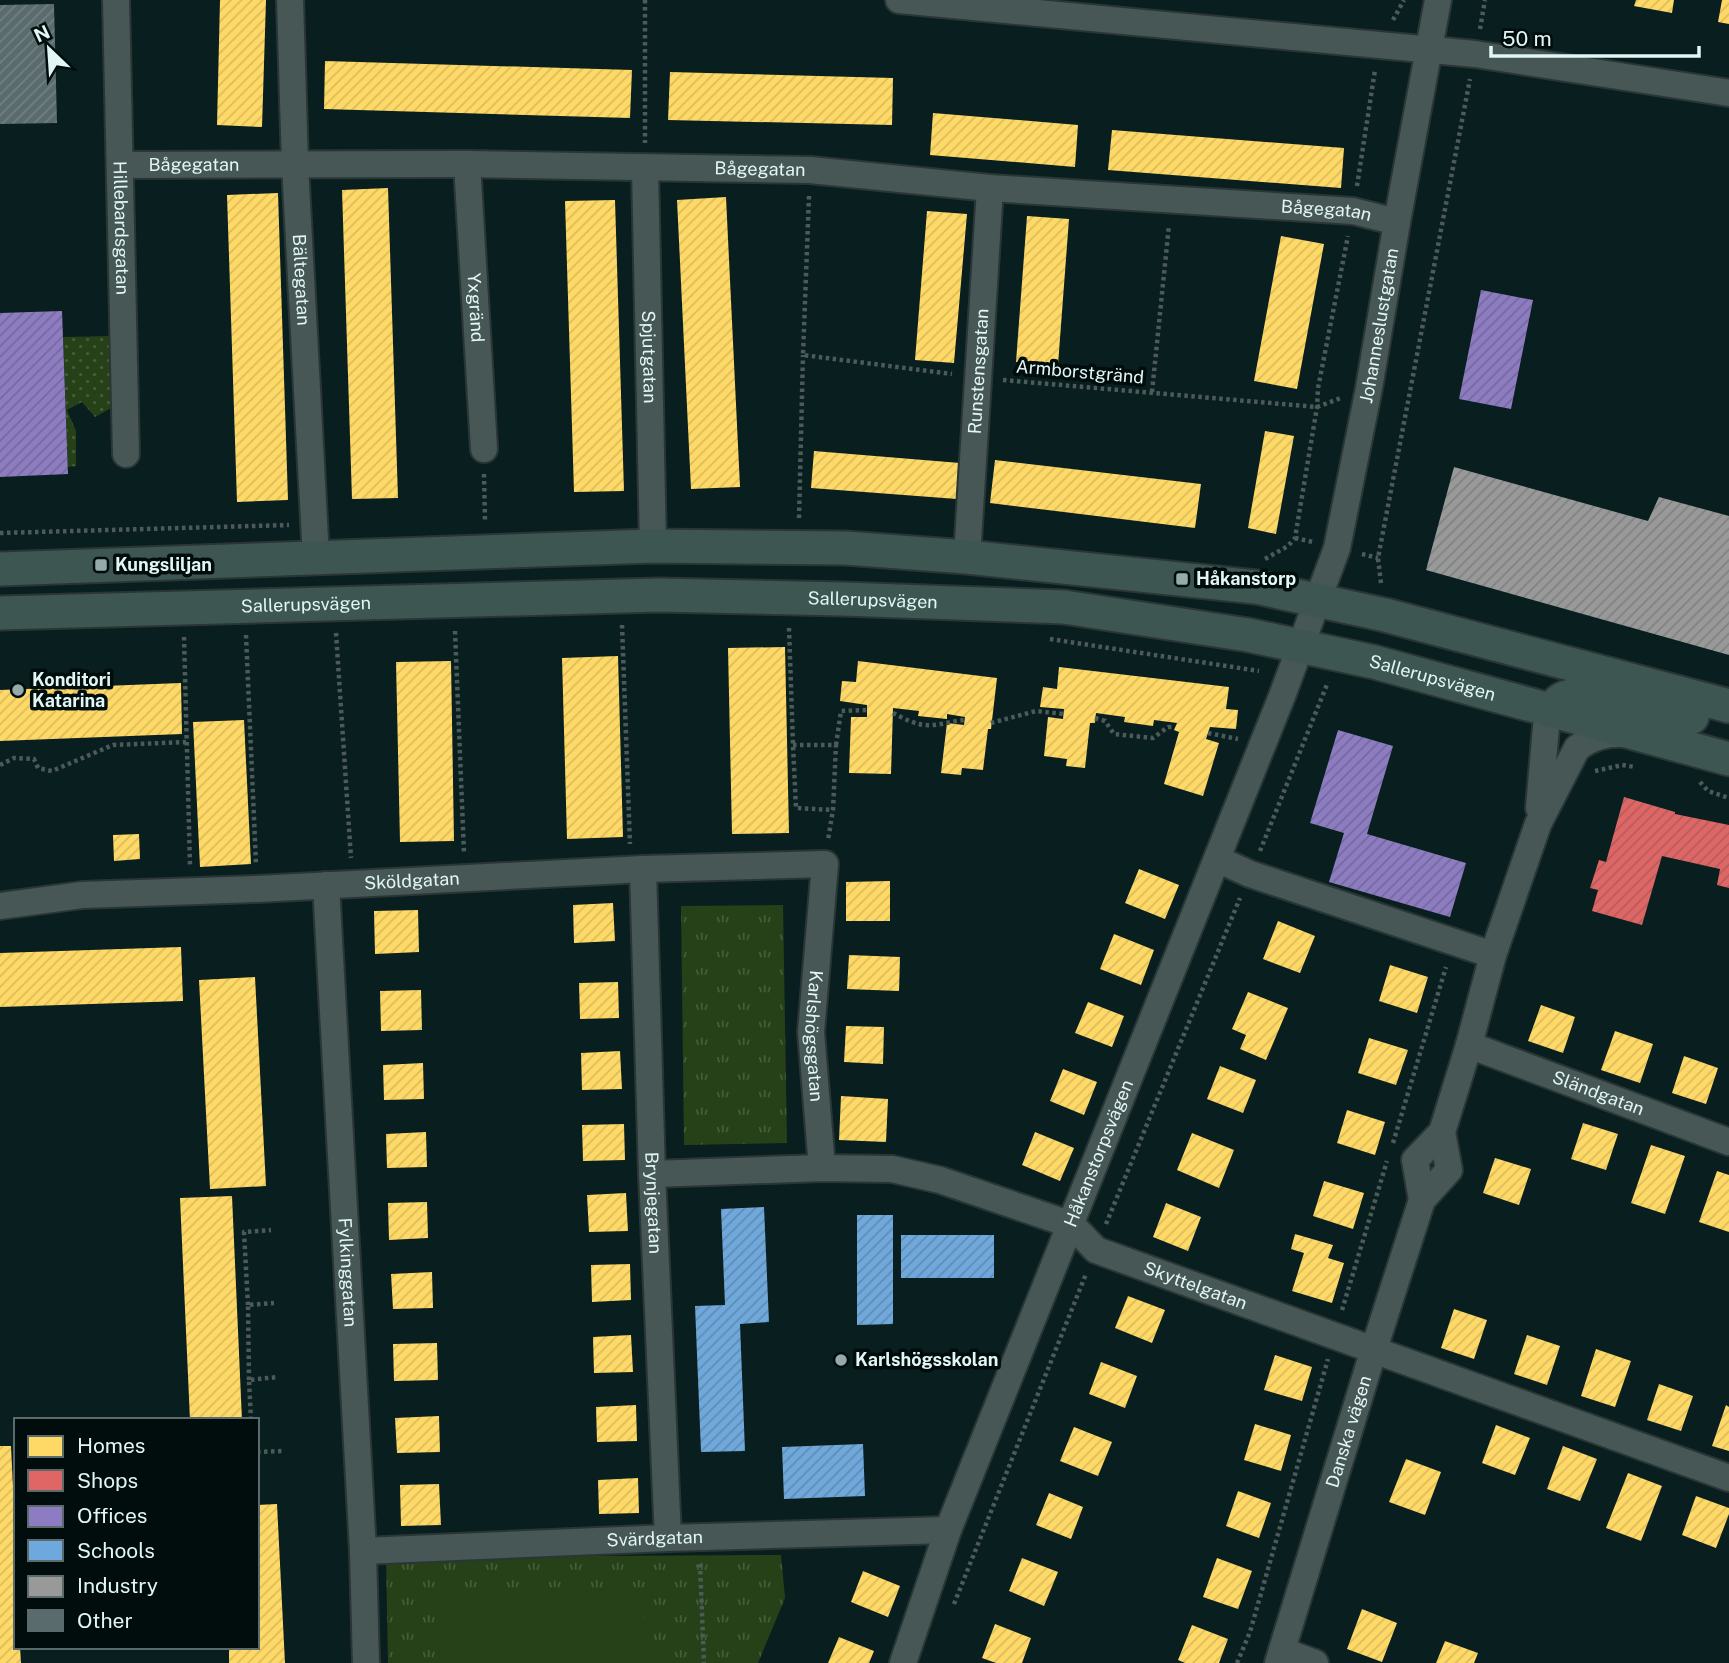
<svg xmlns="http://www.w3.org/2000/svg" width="1729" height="1663" font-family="'Public Sans',sans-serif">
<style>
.grass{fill:url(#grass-dots)}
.park{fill:url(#park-tufts)}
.garden{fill:#264118}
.homes{fill:url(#homes-hatch)}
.shops{fill:url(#shops-hatch)}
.offices{fill:url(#offices-hatch)}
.schools{fill:url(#schools-hatch)}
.industry{fill:url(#industry-hatch)}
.building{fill:url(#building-hatch)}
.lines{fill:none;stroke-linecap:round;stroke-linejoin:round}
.minor-casing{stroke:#2a3636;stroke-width:30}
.major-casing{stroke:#2a3636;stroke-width:37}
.path{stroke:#4c5a5a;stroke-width:4.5;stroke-dasharray:3.5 3.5;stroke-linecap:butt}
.minor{stroke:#475756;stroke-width:26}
.major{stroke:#3e5652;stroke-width:33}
.poi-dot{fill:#95aaaa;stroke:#010d0d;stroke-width:2.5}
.labels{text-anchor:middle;stroke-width:7;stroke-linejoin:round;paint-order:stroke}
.street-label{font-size:18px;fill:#e1f6f5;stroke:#010d0d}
.poi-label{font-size:18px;font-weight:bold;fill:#e1f6f5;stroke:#010d0d;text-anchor:start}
</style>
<defs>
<pattern id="grass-dots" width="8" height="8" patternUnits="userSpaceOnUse" patternTransform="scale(1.75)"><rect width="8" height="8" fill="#264118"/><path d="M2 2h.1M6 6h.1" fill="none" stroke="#455d3a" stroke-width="1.8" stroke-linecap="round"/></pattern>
<pattern id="park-tufts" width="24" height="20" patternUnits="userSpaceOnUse" patternTransform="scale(1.75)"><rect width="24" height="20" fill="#264118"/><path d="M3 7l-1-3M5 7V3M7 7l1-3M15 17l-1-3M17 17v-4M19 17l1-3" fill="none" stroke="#455d3a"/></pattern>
<pattern id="homes-hatch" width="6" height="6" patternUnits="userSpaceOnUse" patternTransform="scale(1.75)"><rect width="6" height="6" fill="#ffd966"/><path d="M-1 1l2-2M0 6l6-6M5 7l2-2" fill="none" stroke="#dabc60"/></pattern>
<pattern id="shops-hatch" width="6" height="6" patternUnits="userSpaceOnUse" patternTransform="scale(1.75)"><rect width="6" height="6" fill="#e06666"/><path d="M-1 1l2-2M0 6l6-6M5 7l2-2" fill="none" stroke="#b15e5e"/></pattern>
<pattern id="offices-hatch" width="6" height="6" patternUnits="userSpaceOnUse" patternTransform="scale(1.75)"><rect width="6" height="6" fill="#8e7cc3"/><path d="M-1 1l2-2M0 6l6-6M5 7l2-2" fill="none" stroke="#746a99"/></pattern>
<pattern id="schools-hatch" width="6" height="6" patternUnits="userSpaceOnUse" patternTransform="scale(1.75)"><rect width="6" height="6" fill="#6fa8dc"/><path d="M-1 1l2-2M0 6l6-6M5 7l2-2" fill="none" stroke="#628cb0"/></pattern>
<pattern id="industry-hatch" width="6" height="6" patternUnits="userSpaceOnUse" patternTransform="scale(1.75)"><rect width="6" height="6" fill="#999"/><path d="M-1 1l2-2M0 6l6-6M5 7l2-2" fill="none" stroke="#808181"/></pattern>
<pattern id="building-hatch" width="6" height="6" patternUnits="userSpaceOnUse" patternTransform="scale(1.75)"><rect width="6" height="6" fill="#5a6b6d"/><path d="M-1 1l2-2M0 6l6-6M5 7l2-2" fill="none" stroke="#718182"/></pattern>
</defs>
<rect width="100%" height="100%" fill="#091e1e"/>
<path class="grass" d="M112,336L113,407L95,417L82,402L67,410L76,431V466L68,467L63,337Z"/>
<path class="park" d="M783,905L787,1143L684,1145L681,906Z
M781,1555L785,1598L758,1663H388L386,1557Z"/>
<path class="garden" d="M643,1588L646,1663H440L437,1598Z"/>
<path class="homes" d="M220,0H266L262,127L217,125Z
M1636,0H1674L1672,13L1634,6Z
M1722,0H1729V24L1718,22Z
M325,61L632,70L630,118L324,109Z
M670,72L893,78L892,125L668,120Z
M933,113L1078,125L1075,167L930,155Z
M1112,130L1344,148L1341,188L1108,170Z
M388,188L398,498L352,499L342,190Z
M278,193L288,500L237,502L227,195Z
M726,197L740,487L691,489L677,200Z
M615,200L624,491L574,492L565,201Z
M927,211L967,214L954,363L915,360Z
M1027,216L1069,219L1058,365L1016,362Z
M1281,236L1324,244L1297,389L1254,381Z
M1265,431L1294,436L1276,534L1248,528Z
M814,451L960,463L957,499L811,488Z
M995,460L1201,484L1195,528L990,503Z
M785,647L789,833L732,834L728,648Z
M618,656L623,837L567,839L562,658Z
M451,661L454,841L400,842L396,662Z
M858,661L997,678L991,729H988L983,770L962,768L961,775L941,773L947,723L964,725L965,717L947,714V719L918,716L919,711L893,708L891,774L849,773L851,717H867V705L840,701L842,681L856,682Z
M1059,667L1229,687L1226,709L1238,710L1236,729L1210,727L1206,739L1219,743L1203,796L1164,784L1179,732L1174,730L1177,723L1154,720L1153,726L1124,722L1125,717L1096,713L1095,723H1090L1085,768L1066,766L1067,759L1044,756L1048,717L1063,719L1064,709L1040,707L1043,687L1057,689Z
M181,683L182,734L0,741V690Z
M244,720L251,864L200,867L193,722Z
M139,834L140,859L114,861L113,835Z
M1139,869L1179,885L1165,919L1125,903Z
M890,881V921H846V882Z
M613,903L615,941L574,943L573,905Z
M418,910L419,952L375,954L374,911Z
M1278,921L1315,936L1300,973L1263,959Z
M1114,934L1154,950L1141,985L1100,969Z
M181,947L183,1001L0,1007V953Z
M849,955L900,957L899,991L847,989Z
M1390,965L1428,977L1417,1013L1379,1001Z
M255,977L266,1186L210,1189L199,980Z
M618,982L619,1018L580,1019L579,983Z
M421,990L422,1030L381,1031L380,991Z
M1248,992L1288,1008L1266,1060L1240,1049L1246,1035L1232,1029Z
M1088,1002L1124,1016L1112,1047L1075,1033Z
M1541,1005L1575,1017L1563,1053L1528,1041Z
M846,1026L884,1027L883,1064L844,1062Z
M1615,1031L1653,1044L1640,1083L1601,1070Z
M1369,1038L1408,1050L1396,1085L1358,1073Z
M620,1051L622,1089L582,1090L581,1053Z
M1684,1056L1718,1068L1706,1104L1672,1093Z
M423,1063L424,1099L384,1100L383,1065Z
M1220,1066L1256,1080L1243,1113L1207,1099Z
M1063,1069L1097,1082L1084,1115L1050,1101Z
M841,1096L888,1099L886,1142L839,1140Z
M1347,1110L1385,1122L1375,1155L1337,1143Z
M1583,1123L1618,1134L1606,1170L1571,1159Z
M624,1124L625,1160L583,1161L582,1125Z
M426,1132L427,1167L387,1168L386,1134Z
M1035,1132L1074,1148L1060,1181L1022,1165Z
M1192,1133L1234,1150L1219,1188L1177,1170Z
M1651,1145L1685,1156L1665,1214L1631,1203Z
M1495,1158L1531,1169L1519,1205L1483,1193Z
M1717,1171L1729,1175V1232L1699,1222Z
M1324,1181L1364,1193L1353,1229L1313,1216Z
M626,1193L628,1231L589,1232L587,1195Z
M232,1196L242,1420H190L180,1198Z
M427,1202L428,1238L389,1240L388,1203Z
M1166,1203L1201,1217L1188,1251L1153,1237Z
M1295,1234L1333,1245L1328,1258L1344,1263L1332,1303L1292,1291L1304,1253L1291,1249Z
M630,1264L631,1300L592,1302L591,1265Z
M432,1272L433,1308L393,1309L391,1274Z
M1128,1296L1165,1310L1152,1343L1115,1328Z
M1454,1309L1487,1320L1474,1359L1441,1348Z
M631,1335L633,1372L594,1373L593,1337Z
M1527,1335L1560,1346L1547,1385L1514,1374Z
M437,1343L438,1380L394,1381L393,1344Z
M1596,1349L1631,1361L1615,1407L1581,1396Z
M1275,1355L1312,1367L1302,1401L1264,1390Z
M1101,1362L1137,1376L1125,1408L1089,1394Z
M1659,1384L1693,1396L1681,1431L1647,1420Z
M636,1405L637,1441L597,1442L596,1407Z
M1726,1405L1729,1407V1451L1712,1446Z
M439,1416L440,1452L397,1453L395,1418Z
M1255,1424L1291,1435L1281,1471L1244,1460Z
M1496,1425L1530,1438L1515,1475L1482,1463Z
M1074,1427L1112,1442L1098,1476L1060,1461Z
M0,1446H11L16,1548V1647H20L21,1663H0Z
M1563,1446L1597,1459L1580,1501L1547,1489Z
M1406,1459L1441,1472L1425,1515L1389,1502Z
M1628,1473L1662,1486L1641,1541L1606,1528Z
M638,1478L639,1513L599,1514L598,1480Z
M439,1484L441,1525L401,1526L400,1485Z
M1238,1491L1271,1503L1259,1538L1226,1526Z
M1049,1493L1083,1507L1071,1539L1036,1525Z
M1696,1496L1729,1508V1514L1716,1548L1682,1535Z
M277,1504L285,1663H229V1647H257V1505Z
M1022,1558L1058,1572L1044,1606L1009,1591Z
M1217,1558L1252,1571L1238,1609L1203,1597Z
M863,1571L900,1586L888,1617L851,1602Z
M1362,1609L1397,1623L1382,1662L1347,1649Z
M995,1624L1031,1638L1022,1663H996L982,1658Z
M1192,1625L1228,1639L1219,1663H1185L1178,1660Z
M839,1637L874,1651L869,1663H828Z
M1445,1641L1478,1653L1474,1663H1436Z"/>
<path class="shops" d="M1624,797L1675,812V814L1729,825V888L1717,885L1720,869L1662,856L1642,925L1592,911L1598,890L1590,888L1599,860L1606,862Z"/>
<path class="offices" d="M1481,290L1533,300L1511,409L1459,399Z
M62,311L68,474L0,477V313Z
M1338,730L1393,746L1367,834L1466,863L1450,917L1329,882L1344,833L1310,823Z"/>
<path class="schools" d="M764,1207L769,1322L740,1324L745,1451L701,1452L695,1306L725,1305L721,1209Z
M857,1215H893V1324L857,1325Z
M901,1235H994V1278H901Z
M863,1444L865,1496L784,1499L782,1447Z"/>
<path class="industry" d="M1454,467L1648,521L1659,497L1729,516V655L1426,570Z"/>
<path class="building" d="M54,4L57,123L0,124V5Z"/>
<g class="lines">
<defs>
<g id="minor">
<path id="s1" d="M116,0L126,454"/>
<path id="s2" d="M290,0L295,165L316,558"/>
<path d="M899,0L1475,54L1729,93"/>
<path id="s3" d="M467,164L484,449"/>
<path id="s4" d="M120,165L467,164L810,170L990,188L1353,211L1397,222"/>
<path id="s5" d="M645,168L653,546"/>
<path id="s6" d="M967,557L990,188"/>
<path d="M1539,808L1546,727L1551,711"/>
<path d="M1217,859L1250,874L1493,955"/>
<path id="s7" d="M643,869L652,1174L668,1538"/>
<path id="s8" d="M326,885L363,1551L366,1663"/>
<path id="s9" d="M0,906L82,895L257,889L643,869L825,864L811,1032L822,1168"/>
<path id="s10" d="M1469,1045L1729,1142"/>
<path id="s11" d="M652,1174L822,1168L892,1169L940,1180L1072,1225L1096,1250L1729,1478"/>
<path d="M1422,1200L1415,1160L1442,1132L1469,1045L1493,955L1538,824L1577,748C1592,737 1606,733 1625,734"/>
<path id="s12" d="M363,1551L668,1538L948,1530"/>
<path d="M1283,1651L1315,1663"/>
<path id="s13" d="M903,1663L948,1530L1282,696L1337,548L1369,388L1397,222L1438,0"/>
<path id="s14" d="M1278,1663L1374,1349L1422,1200L1449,1170L1442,1132"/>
</g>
<g id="major">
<path d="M0,569L653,546L845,548L967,557L1256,587L1385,615L1729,706"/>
<path id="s15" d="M0,613L659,595L843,599L1064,607L1248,635L1374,662L1729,759"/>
<path d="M1551,711C1559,699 1564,696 1579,695L1692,717"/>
</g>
</defs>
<use href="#minor" class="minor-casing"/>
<use href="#major" class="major-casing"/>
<path class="path" d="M645,0V143
M1393,20L1404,0
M1480,29L1485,0
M1357,186L1375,70
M809,196L803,355L952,374
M1003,380L1317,407L1341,398
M1152,392L1169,225
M484,474L485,520
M799,518L803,355
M0,533L289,525
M1295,538L1313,542
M1362,554L1378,558
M1265,559L1288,546L1295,538L1317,407L1318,388L1348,236
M1381,583L1378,558L1470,79
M622,625L630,844
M789,628L793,745L796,808L833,810
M455,631L464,853
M336,633L351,858
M246,635L256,864
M184,637L190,866
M1050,639L1259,671
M893,713C901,717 910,722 919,724C934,728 950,721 964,720
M1095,718L1105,721L1114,734L1153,738L1168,727H1175
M991,723L1036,711L1064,714
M1208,733L1238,739
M793,745H836L833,810L828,840
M836,745L841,711L867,710
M0,765L14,758L34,759L38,768L52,771L113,745L186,742
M1595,771L1622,765L1635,767
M1700,782L1708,791L1729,798
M1260,851L1328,682
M1393,1143L1446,967
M1106,1224L1240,898
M248,1305L244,1232L271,1230
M1342,1310L1387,1161
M249,1380L248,1305L274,1303
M251,1420L249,1380L278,1377
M257,1452L282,1451
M700,1564L704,1663
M954,1604L1086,1274
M1237,1663L1250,1632L1328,1359"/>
<use href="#minor" class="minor"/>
<use href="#major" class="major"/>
</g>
<g class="poi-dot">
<rect x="94" y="558" width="14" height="14" rx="3.5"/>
<rect x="1175" y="572" width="14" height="14" rx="3.5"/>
<circle cx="18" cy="690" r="7"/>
<circle cx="841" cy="1360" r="7"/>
</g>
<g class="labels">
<g class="street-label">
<text dy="6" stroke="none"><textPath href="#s4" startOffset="74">Bågegatan</textPath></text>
<text dy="6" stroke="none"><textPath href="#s4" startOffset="640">Bågegatan</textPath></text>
<text dy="6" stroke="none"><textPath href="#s4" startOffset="1208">Bågegatan</textPath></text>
<text dy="6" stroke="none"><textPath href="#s1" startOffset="228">Hillebardsgatan</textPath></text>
<text dy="6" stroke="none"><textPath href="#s2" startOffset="280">Bältegatan</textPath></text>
<text dy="6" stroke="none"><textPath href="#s3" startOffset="144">Yxgränd</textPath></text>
<text dy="6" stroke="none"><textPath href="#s13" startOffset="1423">Johanneslustgatan</textPath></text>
<text dy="6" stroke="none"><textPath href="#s5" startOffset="189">Spjutgatan</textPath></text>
<text dy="6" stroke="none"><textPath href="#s6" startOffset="186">Runstensgatan</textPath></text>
<text transform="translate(1080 372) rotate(5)" y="6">Armborstgränd</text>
<text dy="6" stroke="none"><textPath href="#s15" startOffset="873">Sallerupsvägen</textPath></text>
<text dy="6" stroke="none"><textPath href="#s15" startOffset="306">Sallerupsvägen</textPath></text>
<text dy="6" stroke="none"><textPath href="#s15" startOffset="1440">Sallerupsvägen</textPath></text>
<text dy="6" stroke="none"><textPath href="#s9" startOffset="413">Sköldgatan</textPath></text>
<text dy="6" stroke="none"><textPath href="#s9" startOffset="999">Karlshögsgatan</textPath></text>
<text dy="6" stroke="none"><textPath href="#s10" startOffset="138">Sländgatan</textPath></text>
<text dy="6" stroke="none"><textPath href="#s13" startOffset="546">Håkanstorpsvägen</textPath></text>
<text dy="6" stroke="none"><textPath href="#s7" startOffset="334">Brynjegatan</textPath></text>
<text dy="6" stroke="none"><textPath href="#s8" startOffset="388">Fylkinggatan</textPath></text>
<text dy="6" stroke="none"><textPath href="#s11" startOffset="569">Skyttelgatan</textPath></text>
<text dy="6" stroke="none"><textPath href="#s14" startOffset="242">Danska vägen</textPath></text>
<text dy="6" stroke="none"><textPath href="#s12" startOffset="292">Svärdgatan</textPath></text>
</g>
<g class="poi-label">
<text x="115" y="571">Kungsliljan</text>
<text x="1196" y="585">Håkanstorp</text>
<text x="32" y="686">Konditori<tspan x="32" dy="21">Katarina</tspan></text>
<text x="855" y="1366">Karlshögsskolan</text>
</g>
</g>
<rect x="14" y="1418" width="245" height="231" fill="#010d0d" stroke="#5b6a6a" stroke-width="2"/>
<rect x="28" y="1436" width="35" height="21" fill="#ffd966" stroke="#5b6a6a" stroke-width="2"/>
<text x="77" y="1453" font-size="21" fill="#e1f6f5">Homes</text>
<rect x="28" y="1470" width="35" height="21" fill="#e06666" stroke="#5b6a6a" stroke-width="2"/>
<text x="77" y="1488" font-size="21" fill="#e1f6f5">Shops</text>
<rect x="28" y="1506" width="35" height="21" fill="#8e7cc3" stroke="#5b6a6a" stroke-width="2"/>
<text x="77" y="1523" font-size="21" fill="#e1f6f5">Offices</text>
<rect x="28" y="1540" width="35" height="21" fill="#6fa8dc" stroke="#5b6a6a" stroke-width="2"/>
<text x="77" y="1558" font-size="21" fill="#e1f6f5">Schools</text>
<rect x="28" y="1576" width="35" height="21" fill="#999999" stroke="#5b6a6a" stroke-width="2"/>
<text x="77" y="1593" font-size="21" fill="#e1f6f5">Industry</text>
<rect x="28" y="1610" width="35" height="21" fill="#5a6b6d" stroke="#5b6a6a" stroke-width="2"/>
<text x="77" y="1628" font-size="21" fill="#e1f6f5">Other</text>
<g transform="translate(49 49) rotate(335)" stroke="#010d0d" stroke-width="5" paint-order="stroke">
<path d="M0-5L12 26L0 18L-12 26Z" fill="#e1f6f5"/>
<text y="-10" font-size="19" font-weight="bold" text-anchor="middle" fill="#e1f6f5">N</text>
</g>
<path d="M1491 46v10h208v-10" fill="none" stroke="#e1f6f5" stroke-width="3.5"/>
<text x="1502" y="46" font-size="21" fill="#e1f6f5" stroke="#010d0d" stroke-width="5" paint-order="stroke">50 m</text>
</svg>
